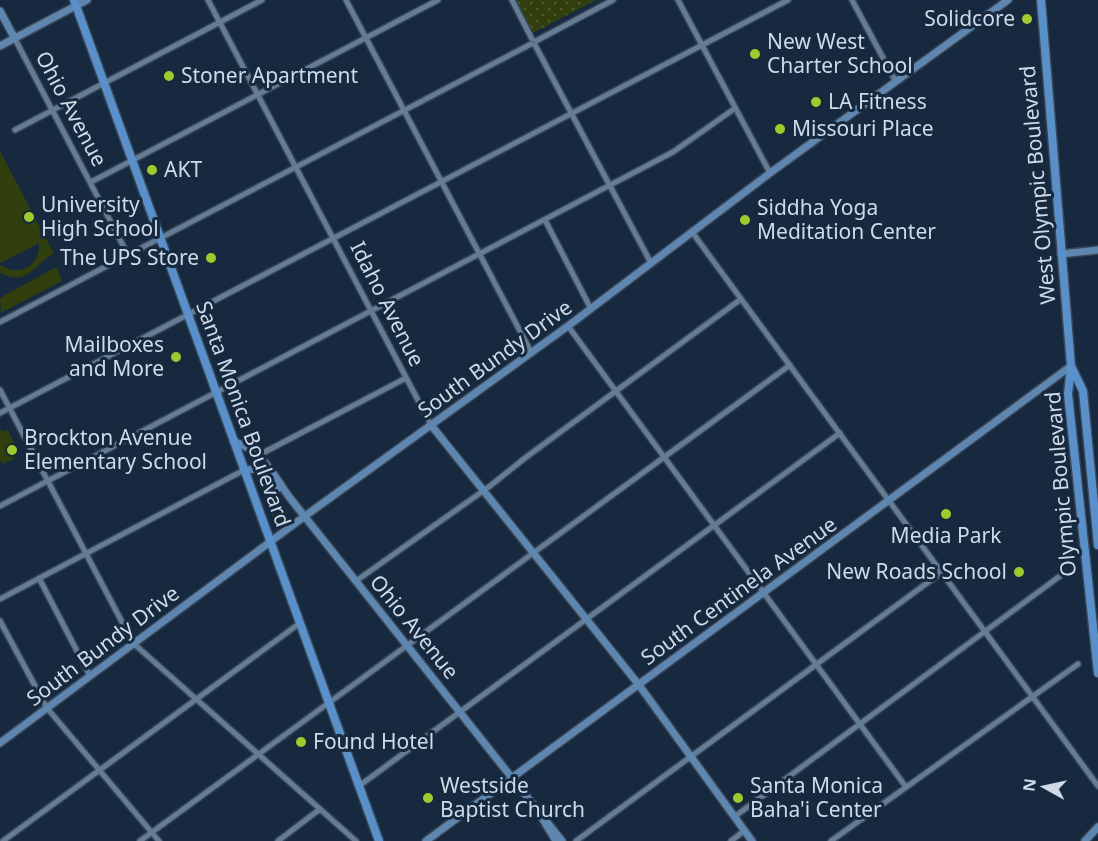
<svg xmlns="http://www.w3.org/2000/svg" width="1098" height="841" font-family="'Noto Sans',sans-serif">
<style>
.green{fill:#313f0f}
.park{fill:url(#park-dots)}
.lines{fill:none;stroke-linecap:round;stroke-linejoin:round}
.street-casing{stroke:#374558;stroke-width:8}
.secondary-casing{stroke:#374558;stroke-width:10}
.primary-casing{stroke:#374558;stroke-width:11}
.street{stroke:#657c95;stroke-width:5}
.secondary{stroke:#5f86af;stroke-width:7}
.primary{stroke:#5a90ca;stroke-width:8}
.poi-dot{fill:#9fca2e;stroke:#16293e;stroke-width:2}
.labels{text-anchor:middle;stroke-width:6;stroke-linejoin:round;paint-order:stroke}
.poi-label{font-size:21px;fill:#cedae8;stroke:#16293e;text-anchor:start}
.street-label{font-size:21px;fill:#cedae8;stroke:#16293e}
</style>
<defs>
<pattern id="park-dots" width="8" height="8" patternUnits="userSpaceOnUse" patternTransform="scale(1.5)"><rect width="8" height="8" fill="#313f0f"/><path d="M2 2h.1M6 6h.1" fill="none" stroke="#4e5a32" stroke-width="1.8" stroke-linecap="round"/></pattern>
</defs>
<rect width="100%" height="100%" fill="#16293e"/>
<path class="green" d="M0,151L54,254C33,264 29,287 0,273V265C19,277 40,267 39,243L0,263Z
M56,267L62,281L1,313L0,298Z
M0,428L2,432L7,429L17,448L12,451L15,458L3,464L0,459Z"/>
<path class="park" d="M516,0H596L533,33Z
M259,479L287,512V518L280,523L274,522Z"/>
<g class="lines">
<defs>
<path id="street" d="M208,0L431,425
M346,0L531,352
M512,0L532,39
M678,0L770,173
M852,0L896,82
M15,39L128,255
M536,41L613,0
M535,45L651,263
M15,130L262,0
M91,182L438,0
M545,220L591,309
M692,232L1098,786
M0,322L531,44
M568,326L906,787
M0,390L133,643L356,841
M0,413L788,0
M259,455L406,378
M0,506L673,152L734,109
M39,578L90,676
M356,581L490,486L525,458L741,299
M0,599L244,470
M0,621L47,708L159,841
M359,786L840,433
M734,817L1064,573
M3,841L300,623
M140,841L790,365
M278,841L320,809
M576,841L942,572
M731,841L744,831
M831,841L1078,664"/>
<path id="secondary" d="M0,11L15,39
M0,46L87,0
M1061,254L1098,250
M431,425L639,685L752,841
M234,442C262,449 274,476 290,498L562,841
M244,470L257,469L279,488
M0,743L305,516L568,326L770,173L1008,0
M539,813L556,841
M426,841L1071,366
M1085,841L1098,827"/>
<path id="primary" d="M74,0L379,841
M1041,0L1071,366L1068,394L1098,673
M1071,366L1083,391L1098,545"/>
</defs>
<use href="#street" class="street-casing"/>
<use href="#secondary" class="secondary-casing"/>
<use href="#primary" class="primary-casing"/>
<use href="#street" class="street"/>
<use href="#secondary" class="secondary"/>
<use href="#primary" class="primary"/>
</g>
<g class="poi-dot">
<circle cx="1027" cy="19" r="6"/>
<circle cx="755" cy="54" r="6"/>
<circle cx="169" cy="76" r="6"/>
<circle cx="816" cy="102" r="6"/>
<circle cx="780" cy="129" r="6"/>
<circle cx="152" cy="170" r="6"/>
<circle cx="29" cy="217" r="6"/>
<circle cx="745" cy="220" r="6"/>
<circle cx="211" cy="258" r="6"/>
<circle cx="176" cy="357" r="6"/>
<circle cx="12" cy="450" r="6"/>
<circle cx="946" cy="514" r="6"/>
<circle cx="1019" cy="572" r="6"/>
<circle cx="301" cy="742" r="6"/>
<circle cx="428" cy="798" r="6"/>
<circle cx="738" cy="798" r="6"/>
</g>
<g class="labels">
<g class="poi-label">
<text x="1015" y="26" text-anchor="end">Solidcore</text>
<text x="767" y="49">New West<tspan x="767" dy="24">Charter School</tspan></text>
<text x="181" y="83">Stoner Apartment</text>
<text x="828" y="109">LA Fitness</text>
<text x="792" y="136">Missouri Place</text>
<text x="164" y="177">AKT</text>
<text x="41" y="212">University<tspan x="41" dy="24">High School</tspan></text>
<text x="757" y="215">Siddha Yoga<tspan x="757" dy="24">Meditation Center</tspan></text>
<text x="199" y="265" text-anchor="end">The UPS Store</text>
<text x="164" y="352" text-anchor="end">Mailboxes<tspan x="164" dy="24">and More</tspan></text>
<text x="24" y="445">Brockton Avenue<tspan x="24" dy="24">Elementary School</tspan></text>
<text x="946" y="543" text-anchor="middle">Media Park</text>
<text x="1007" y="579" text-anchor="end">New Roads School</text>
<text x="313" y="749">Found Hotel</text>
<text x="440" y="793">Westside<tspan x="440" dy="24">Baptist Church</tspan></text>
<text x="750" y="793">Santa Monica<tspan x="750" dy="24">Baha'i Center</tspan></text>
</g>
<g class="street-label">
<text transform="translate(71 109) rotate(62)" y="7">Ohio Avenue</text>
<text transform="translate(1038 185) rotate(-95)" y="7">West Olympic Boulevard</text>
<text transform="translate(387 304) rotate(63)" y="7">Idaho Avenue</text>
<text transform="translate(495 359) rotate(-36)" y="7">South Bundy Drive</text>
<text transform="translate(243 414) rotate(70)" y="7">Santa Monica Boulevard</text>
<text transform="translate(1061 484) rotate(-95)" y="7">Olympic Boulevard</text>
<text transform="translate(739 591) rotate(-36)" y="7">South Centinela Avenue</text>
<text transform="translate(414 627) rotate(51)" y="7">Ohio Avenue</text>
<text transform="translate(103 646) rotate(-37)" y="7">South Bundy Drive</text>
</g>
</g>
<g transform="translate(1044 787) rotate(278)" stroke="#16293e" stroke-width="4.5" paint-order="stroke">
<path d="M0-4.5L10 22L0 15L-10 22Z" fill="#cedae8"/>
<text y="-9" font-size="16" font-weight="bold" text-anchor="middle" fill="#cedae8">N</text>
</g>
</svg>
